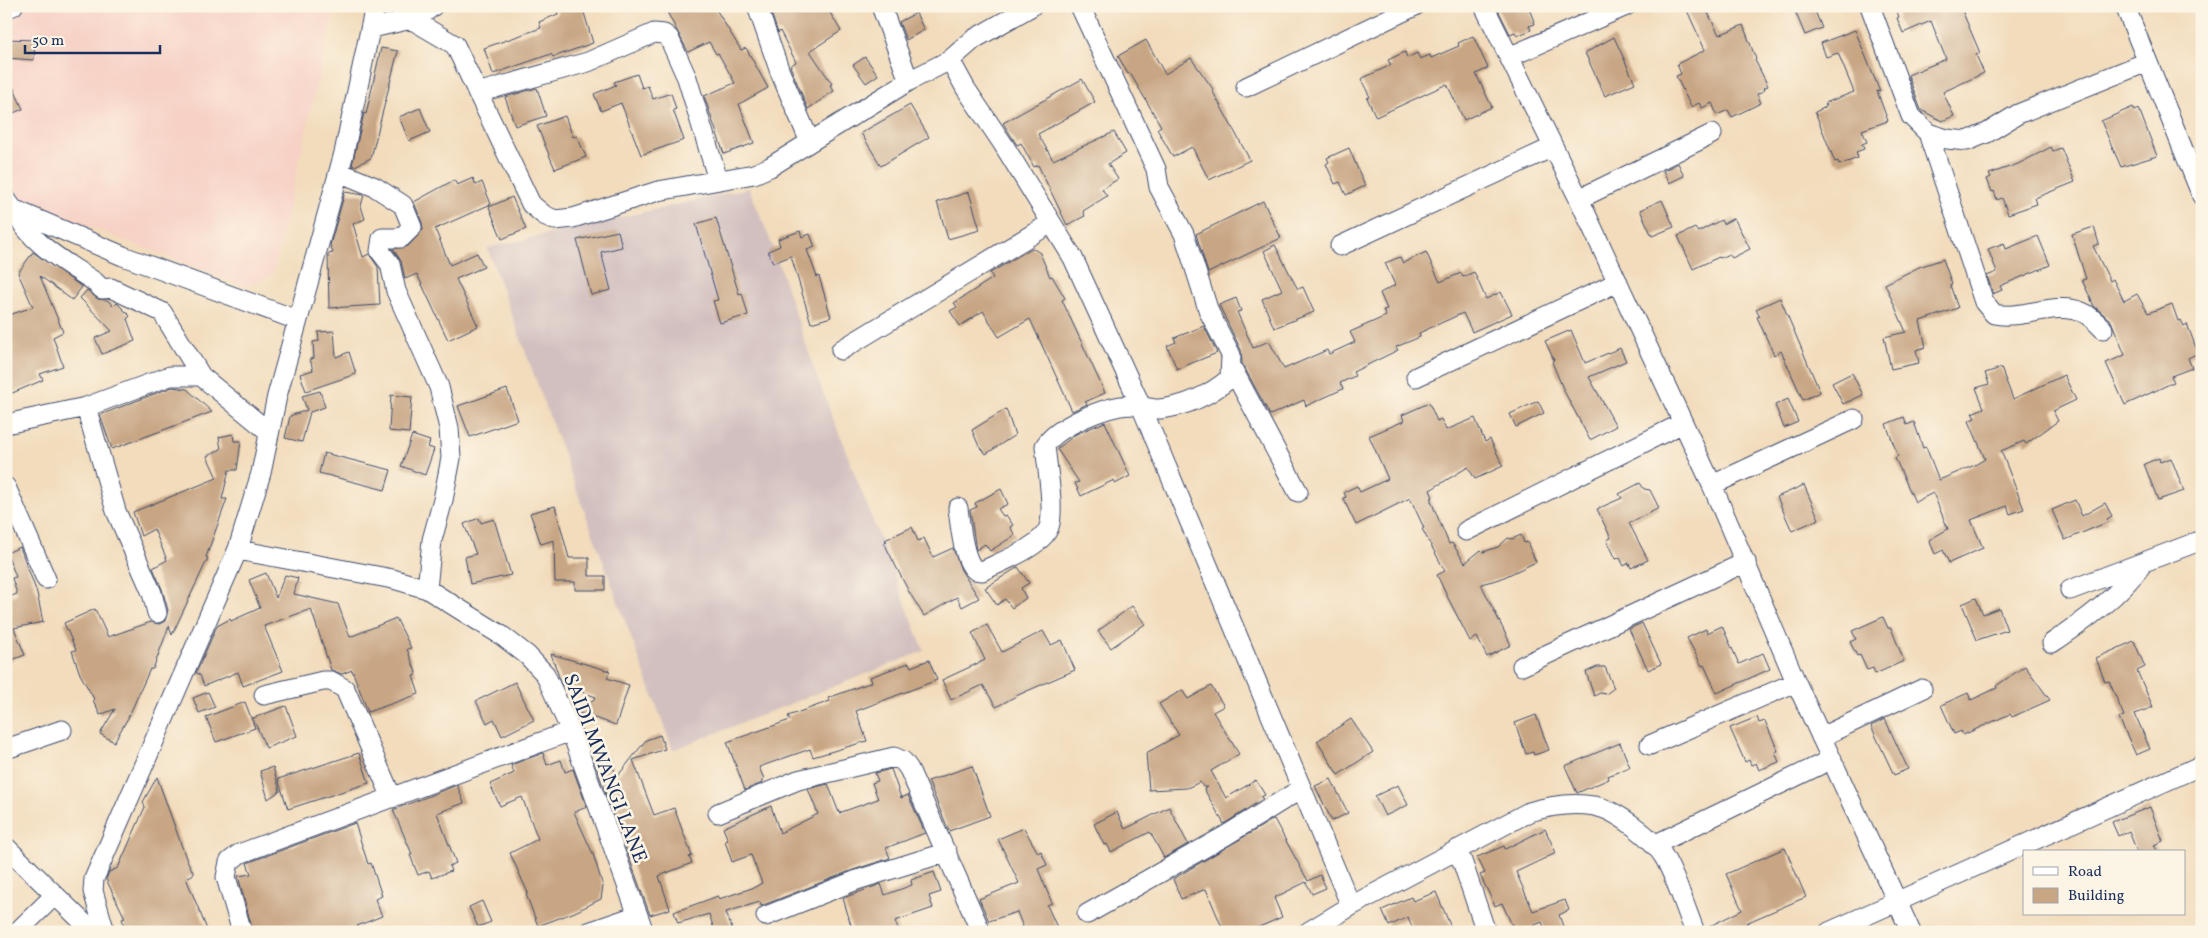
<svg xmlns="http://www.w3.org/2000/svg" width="2208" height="938" font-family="Vollkorn,serif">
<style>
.built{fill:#f7d1c6}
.industrial{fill:#d2bfbf}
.building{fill:#c8a684}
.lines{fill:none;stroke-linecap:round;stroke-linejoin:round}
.minor-casing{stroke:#3b496c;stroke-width:21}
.minor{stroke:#fff;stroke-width:19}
.labels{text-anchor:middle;stroke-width:5;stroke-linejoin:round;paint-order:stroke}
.street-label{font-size:20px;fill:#1b2f5e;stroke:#fcf5e5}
</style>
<rect width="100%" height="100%" fill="#fcf5e5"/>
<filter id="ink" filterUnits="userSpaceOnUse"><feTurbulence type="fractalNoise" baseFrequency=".02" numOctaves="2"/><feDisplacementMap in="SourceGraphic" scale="10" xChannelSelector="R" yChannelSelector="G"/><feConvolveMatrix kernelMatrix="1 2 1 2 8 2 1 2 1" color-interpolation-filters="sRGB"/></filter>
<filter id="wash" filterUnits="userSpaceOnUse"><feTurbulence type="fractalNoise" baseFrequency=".0096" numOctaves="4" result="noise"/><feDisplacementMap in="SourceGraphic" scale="20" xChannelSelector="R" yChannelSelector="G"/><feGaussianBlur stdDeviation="1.12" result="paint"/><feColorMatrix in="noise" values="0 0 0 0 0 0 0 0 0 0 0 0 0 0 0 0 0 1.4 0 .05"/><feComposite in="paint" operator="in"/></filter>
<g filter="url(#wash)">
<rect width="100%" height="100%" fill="#f2dcbc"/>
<path class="built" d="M6,6H335L273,274L246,287L26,202L18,195L6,161Z"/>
<path class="industrial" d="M749,188L773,247L818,380L924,651L673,750L487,248Z"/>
<g id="blocks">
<path class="building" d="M556,6H582L593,43L553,57L551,54L493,74L484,48L541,28L539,22L558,14Z
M664,6H714L741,50L746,48L768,88L739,104L754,143L724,154L704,96L735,83L718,53L716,54L709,42L688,52Z
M777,6H826L841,31L810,51L832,84L830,85L834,91L808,109L790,66L796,62L780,31L778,33L770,10Z
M1501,6H1528L1535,24L1529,26L1531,30L1517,36L1515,32L1510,34L1497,8Z
M1685,6H1698L1707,11L1719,35L1743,25L1756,59L1755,60L1768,86L1763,88L1765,90L1757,94L1761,103L1732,117L1728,110L1717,115L1712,103L1702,108L1699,103L1691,107L1676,76L1681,74L1677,64L1705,50Z
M1806,6H1813L1822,28L1805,35L1795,11Z
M1895,6H1966L1961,8L1980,53L1976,55L1984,73L1943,92L1954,116L1942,121L1921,110L1908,75L1946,59L1931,21L1903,33L1897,18L1899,17Z
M916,13L924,30L906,40L899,22Z
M1855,30L1880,92L1877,91L1888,121L1862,130L1867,142L1862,144L1864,149L1856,152L1858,158L1839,165L1838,161L1835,162L1815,112L1826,107L1825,103L1854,92L1838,53L1826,57L1821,43Z
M1473,36L1488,68L1476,74L1492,107L1464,120L1447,84L1376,117L1367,98L1370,97L1361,79L1391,65L1388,60L1405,52L1407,58L1417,53L1420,59L1430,55L1431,58L1459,46L1458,43Z
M1614,37L1635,83L1605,96L1585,53Z
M6,39L35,40L34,60L6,58Z
M1146,40L1165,74L1191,58L1213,89L1212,90L1250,160L1209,180L1192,147L1173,157L1157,129L1161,126L1130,73L1128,74L1118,56Z
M381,48L398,51L371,158L355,166L352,165L364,113L366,114Z
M865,57L878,75L866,83L853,65Z
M6,72L23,109L6,116Z
M637,74L642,88L648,86L653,99L671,93L676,109L673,110L684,140L641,155L621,103L601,111L594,94L616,85L614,82Z
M1082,79L1095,102L1038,134L1053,160L1114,132L1126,153L1108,164L1118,179L1102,189L1107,196L1083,211L1085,216L1067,225L1038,165L1034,167L1021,143L1017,145L1003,123Z
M537,88L546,116L515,126L505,97Z
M910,105L929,137L881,166L861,133Z
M2133,107L2135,111L2139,109L2157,156L2121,167L2101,121Z
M420,108L430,132L409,141L399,117Z
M565,116L573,137L577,136L586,157L555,169L537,126Z
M2051,147L2053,151L2061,148L2075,182L2035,198L2037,204L2008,214L2002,198L1997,200L1994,191L1992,192L1987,179L1991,177L1989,174L2018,164Z
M1349,148L1365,186L1346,195L1340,182L1335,184L1326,164L1329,162L1327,158Z
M1678,163L1684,176L1669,183L1663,171Z
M473,178L476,185L482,182L491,204L435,229L450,265L477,253L484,267L456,279L478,326L448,340L417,274L405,279L401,261L393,249L408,246L423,230L422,223L414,202L454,180L457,185Z
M345,192L364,195L361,206L365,219L353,224L363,257L369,254L378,267L380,305L329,308L328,254L333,253L330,245Z
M969,192L980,230L948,239L937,202Z
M512,197L526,229L502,239L489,207Z
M1662,200L1674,227L1652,236L1640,210Z
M1263,201L1281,238L1208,273L1196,234Z
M716,218L739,294L742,293L748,315L720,323L713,301L718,300L696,224Z
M1734,218L1750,249L1732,258L1729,254L1720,258L1719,257L1693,269L1678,236L1695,228L1698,232L1721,220L1723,224Z
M2094,227L2099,244L2093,246L2110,281L2113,279L2124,301L2137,294L2148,313L2172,304L2178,321L2181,320L2184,326L2187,324L2198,353L2188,358L2192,368L2171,376L2174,382L2125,405L2106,363L2125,355L2111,321L2094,306L2082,280L2086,279L2072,234Z
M618,231L622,247L601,252L611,290L591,295L577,240Z
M800,231L802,237L810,234L815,247L807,250L817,277L819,276L831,317L811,323L791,256L773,263L768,251L780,246L778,239Z
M2038,236L2050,265L2000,286L2002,290L1993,294L1987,276L1997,272L1988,249L2004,243L2006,249Z
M1275,245L1295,284L1298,289L1303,287L1314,312L1274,328L1262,299L1282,290L1264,251Z
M1032,248L1040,253L1050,277L1052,276L1065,298L1062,300L1105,393L1085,402L1087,404L1072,411L1030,319L999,337L983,311L960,326L950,311L957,307L954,303L993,278L990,273Z
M33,252L82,287L72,300L40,276L63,332L53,337L63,366L40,374L43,380L10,394L6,385V316L33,307L18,273Z
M1426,252L1440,282L1461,273L1463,277L1474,272L1486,299L1501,292L1512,314L1472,332L1463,313L1419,333L1420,337L1396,347L1398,350L1353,372L1355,376L1340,383L1343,389L1306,406L1304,400L1270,415L1242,363L1241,350L1219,305L1236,298L1241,311L1237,312L1253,348L1269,341L1284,369L1327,350L1329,354L1355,342L1350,332L1386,316L1383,310L1387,309L1380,293L1395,285L1385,263L1400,257L1403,263Z
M1943,259L1952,284L1950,285L1958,308L1920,321L1926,347L1916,350L1919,363L1891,369L1884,337L1906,332L1885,284L1919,267Z
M87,290L98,299L107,300L114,306L117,303L130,316L127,319L135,341L102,354L95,338L112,331L80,298Z
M1780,298L1820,392L1803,400L1781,351L1774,355L1757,317L1760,316L1756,309Z
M1204,326L1217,353L1177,369L1167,346L1176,342L1174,338Z
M1571,330L1585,363L1620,348L1626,361L1589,377L1616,426L1590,440L1564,391L1552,362L1554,360L1545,341Z
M334,331L336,357L349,352L356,374L306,391L300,374L313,370L310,359L314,358L313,342L319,341L318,332Z
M2001,368L2013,399L2064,375L2076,400L2053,411L2058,421L2026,444L2024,441L2001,451L2024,509L2010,514L2007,506L1971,520L1983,548L1949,563L1943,550L1935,554L1929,540L1948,529L1933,493L1915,502L1895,458L1898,456L1886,424L1904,417L1907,425L1914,422L1923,448L1926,447L1939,480L1975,465L1985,459L1969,421L1975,418L1972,413L1984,408L1976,388L1989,384L1985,373Z
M1852,373L1863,395L1843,404L1832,383Z
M172,387L187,389L212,412L112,449L100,415Z
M507,389L518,420L470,437L458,406Z
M320,391L325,407L310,412L302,442L285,438L290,416L307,410L302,396Z
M391,395L412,397L409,433L389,431Z
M1788,399L1798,422L1784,428L1775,405Z
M1538,401L1544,413L1516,427L1510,414Z
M1429,403L1437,421L1441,419L1446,430L1475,418L1485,442L1490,439L1503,466L1475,479L1468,467L1430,490L1433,497L1431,498V501L1449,544L1452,543L1465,563L1481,550L1483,552L1498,547L1508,538L1512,539L1521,535L1524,543L1527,542L1536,562L1500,579L1481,584L1511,645L1487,657L1477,637L1470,641L1447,596L1437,575L1445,571L1422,529L1424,528L1410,498L1356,525L1343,498L1346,497L1344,492L1357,486L1360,492L1388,479L1369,436L1404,421L1402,415Z
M1006,409L1015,435L986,454L978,444L972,430Z
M1105,422L1130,476L1115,484L1114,480L1081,496L1075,483L1079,482L1057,449L1076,434Z
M233,434L234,441H241L237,470H229L222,499H227L206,557L208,558L172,635L169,626L153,669H150L128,718L114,742L100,734L115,709L100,715L93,700L94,699L80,674L72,651L76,650L64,623L95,609L108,637L151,622L159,624L165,621L168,610L162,589L153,568L167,560L154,529L141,536L133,512L217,478L207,456L221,449L219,437Z
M412,435L430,441L428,447L434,449L425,475L401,466Z
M324,453L391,470L385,490L319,473Z
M2159,458L2160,462L2171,458L2184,491L2158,500L2144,464Z
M1640,483L1644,489L1650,490L1659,508L1629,523L1648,560L1631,568L1629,563L1624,566L1620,558L1616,559L1607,540L1611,538L1597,509L1622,498L1619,494Z
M1804,485L1819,519L1792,531L1777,497Z
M1001,489L1008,504L998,509L1003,516L1006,515L1013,525L1010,527L1015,535L990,551L985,544L976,550L970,510L977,507L975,503Z
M2075,500L2082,516L2105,503L2112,516L2107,519L2108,522L2065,540L2052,510Z
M555,506L569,558H589V576H605V590H575V582H555L554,540L541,544L530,513Z
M479,518L481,523L494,519L511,575L470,584L465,557L476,554L464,524Z
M912,527L918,541L924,538L933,557L953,548L961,570L979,598L962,607L957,597L924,616L909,592L884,543L887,542L885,540Z
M20,547L37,593L43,622L14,628L25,655L6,662V598L17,594L12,578L16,577L7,553Z
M1018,567L1029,583L1021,588L1026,598L1012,608L1005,599L997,605L985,588Z
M266,573L276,598L285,575L298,578L294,594L338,604L350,637L396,618L411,648L407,649L417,675L413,676L419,694L368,712L352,670L342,674L331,670L311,609L264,626L283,671L243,686L238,672L204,686L200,675L196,673L217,626L230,619L231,621L260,608L249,580Z
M1976,598L1983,614L1999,608L2007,630L1977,640L1962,604Z
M1132,606L1145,624L1111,648L1098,631Z
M1883,617L1888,628H1891L1904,661L1875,674L1873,668L1867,670L1860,655L1857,656L1850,642L1856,639L1852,631Z
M1642,623L1661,664L1648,670L1629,629Z
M987,625L1002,652L1043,631L1051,645L1062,640L1075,670L1018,695L996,707L983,685L951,700L942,680L985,660L972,633Z
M1722,626L1739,664L1763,653L1770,669L1717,693L1704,665L1702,666L1687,638L1706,629L1707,633Z
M2134,641L2145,667L2137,671L2153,707L2135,714L2150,749L2136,755L2119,718L2124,716L2109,681L2105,682L2096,658Z
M551,654L610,671L607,678L629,685L616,725L579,713L596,697L562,685Z
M929,660L937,680L856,711L867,741L813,757L810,749L759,767L764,779L762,780V783L745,790L727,742L790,720L788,716L830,701L828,698L872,682L870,677L909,663L911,667Z
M2025,666L2050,700L2012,717L2010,714L1963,735L1961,731L1954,734L1941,705L1968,693L1971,700L1997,688L1996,686Z
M1597,667H1605L1614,688L1606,694L1600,693L1594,696L1586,672Z
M515,682L534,720L502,736L494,719L487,723L476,701Z
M1211,686L1224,706L1213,712L1239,754L1211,771L1226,798L1256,780L1265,795L1261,797L1263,799L1224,824L1204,789L1208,787H1203L1200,782L1187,788L1149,790L1146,753L1179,735L1159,704L1182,690L1188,699Z
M208,692L215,707L199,713L193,698Z
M245,702L255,728L216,742L206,717Z
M286,706L297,736L266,748L253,718Z
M1536,715L1549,750L1534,755L1533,752L1526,754L1515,723Z
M1757,717L1759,723L1765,721L1778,751L1775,752L1779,762L1759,770L1756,763L1751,765L1749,760L1745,762L1730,728Z
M1351,719L1373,752L1338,775L1317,741Z
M1885,719L1908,769L1894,775L1871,726Z
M660,735L665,749L633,760L654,815L674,808L692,856L689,857L692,863L659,876L670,909L650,915L594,761L608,755L617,777L646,740Z
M1620,743L1630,767L1608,776L1609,779L1577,793L1565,766Z
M359,753L369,783L288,809L278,779Z
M543,753L547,765L561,760L565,772L573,769L587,807L574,812L593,854L603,886L601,899L575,912L538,926L526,894L528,893L510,853L538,839L522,797L500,806L490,784L514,773L511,765Z
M972,766L990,816L949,831L928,781Z
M273,767L280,791L268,799L260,771Z
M891,769L901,798L908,795L925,833L886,848L890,858L853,870L761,906L760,902L726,912L733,932H715L709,914L678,923L674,912L718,896L719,899L755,887L762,883L751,855L732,862L725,841L728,840L723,828L771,806L780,833L818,814L808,789L828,784L839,813L878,799L872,783L878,781L875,773Z
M157,777L186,858L194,874L186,878L208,932H127L122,919L125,918L106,879L109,872L118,868L145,807L143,802Z
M1331,779L1348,813L1332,821L1315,786Z
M457,785L464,803L437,813L456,863L449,866L451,871L432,878L429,871L418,875L410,855L412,854L393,810Z
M1398,785L1408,805L1385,816L1375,796Z
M1169,807L1188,844L1164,858L1150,832L1111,852L1107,844L1104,845L1094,824L1117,812L1125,829Z
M2150,807L2163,841L2154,845L2158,852H2137L2129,831L2118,836L2112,822Z
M1274,819L1308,881L1320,875L1326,888L1312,894L1306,882L1274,898L1282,917L1248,932H1224L1206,889L1181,899L1173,879Z
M355,823L368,864L371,863L382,896L375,899L382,916L357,926L358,928L348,932H253L238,876L251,874L247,863Z
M1024,828L1038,853L1041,851L1047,865L1038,869L1052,903L1047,905L1059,932H1025L1017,912L989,921L979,899L1019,883L998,839Z
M1545,829L1556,853L1516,872L1533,911L1565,900L1569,910L1559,915L1565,932H1546L1542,922L1519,932H1515L1502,903L1495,906L1480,875L1485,873L1477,857L1504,846L1505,849Z
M1785,848L1806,897L1746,923L1751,932H1713L1710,926L1742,910L1726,874Z
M934,872L941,892L929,896L933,908L895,921L899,932H853L843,898L881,884L885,895L912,885L911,880Z
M1436,892L1453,932H1414L1408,917L1389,926L1382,910L1411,897L1413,901Z
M482,901L491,922L478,927L469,907Z"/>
</g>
</g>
<g filter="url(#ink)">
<use href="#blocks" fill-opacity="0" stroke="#3b496c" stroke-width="1"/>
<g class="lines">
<defs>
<path id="minor" d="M881,6L909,81
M1484,6L1579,199L1712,485L1796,682L1911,932
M1870,6L1911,116L1928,133L1947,139L1967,141L1987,133L2018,114L2147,62
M2125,6L2202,196
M6,8L13,6
M414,21L433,6
M372,28L407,20L414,21L455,45L531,204L544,215L555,220L573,218L658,191L754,174L770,167L810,142L780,72L757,6
M1509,57L1626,6
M950,60L966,89L1003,144L1073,258L1141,406L1351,906
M1246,87L1415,6
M477,93L588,62L654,33L664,34L669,38L687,78L718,180
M1928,133L1984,302L1994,314C2023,320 2054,301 2082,312C2090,315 2097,323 2103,329
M810,142L909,81L950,60L974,39L1032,6
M339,172L375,187L403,205L412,227L401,238H382L380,251L390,264L396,291L439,387L449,428L451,458L443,500L432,540L427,589
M6,199L13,209L123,256L297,320
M1579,199L1712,134
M13,209C32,245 62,260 95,282L102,289L111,288L162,312L201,376
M1340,246L1553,147
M841,350L1051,223
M1232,368L1298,492
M1416,377L1618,282
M86,407L116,511L152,593L157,613
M6,424L86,407L170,376H201L269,432
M1712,485L1854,419
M6,487L46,579
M958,508C960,524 963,560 975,570L982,571C1000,562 1042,547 1049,527C1055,510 1047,466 1045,446C1057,426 1106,406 1130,405C1140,405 1151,410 1160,409C1187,406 1210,395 1230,378L1231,355L1209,312L1184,234L1159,187L1156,169L1080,6
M1466,531L1683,423
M238,550L393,579L427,589L501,635L527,655L545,674L571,731L644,932
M2070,590L2202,540
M2052,643C2086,620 2119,596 2144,562
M1522,666L1746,562
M264,695L323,681H331L345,689L392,798
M1821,737L1922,689
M1650,745L1796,682
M6,749L62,730
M718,813L798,780L894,757L903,761L909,769L981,932
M1654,845L1832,759
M6,847L93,932
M1458,849L1486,932
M1087,914L1225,836L1301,789
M766,916L857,880L947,852
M17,932L55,895
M105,932L93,891L94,879L238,549L261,473L277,396L344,153L375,6
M242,932L226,877L229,862L239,854L571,731
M589,932L638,915
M1308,932L1351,906L1529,812C1549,806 1572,802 1594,806C1615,809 1653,838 1664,857C1676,877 1686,910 1695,932
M1829,932L2202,765"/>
</defs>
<use href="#minor" class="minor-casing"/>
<use href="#minor" class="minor"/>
</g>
</g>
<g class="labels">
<g class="street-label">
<text transform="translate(606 768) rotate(69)" y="7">SAIDI MWANGI LANE</text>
</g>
</g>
<rect width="2208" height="938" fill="none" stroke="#fcf5e5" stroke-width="25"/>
<rect x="2023" y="850" width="162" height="65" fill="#fcf5e5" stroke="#a2a6af"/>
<rect x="2033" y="867" width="25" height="8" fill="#ffffff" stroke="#a2a6af"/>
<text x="2068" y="876" font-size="15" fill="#1b2f5e">Road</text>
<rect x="2033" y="888" width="25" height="15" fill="#c8a684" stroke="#a2a6af"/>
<text x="2068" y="900" font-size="15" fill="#1b2f5e">Building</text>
<path d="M25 45v8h135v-8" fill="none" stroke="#1b2f5e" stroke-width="2.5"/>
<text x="32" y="45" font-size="15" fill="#1b2f5e" stroke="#fcf5e5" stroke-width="4" paint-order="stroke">50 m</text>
</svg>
